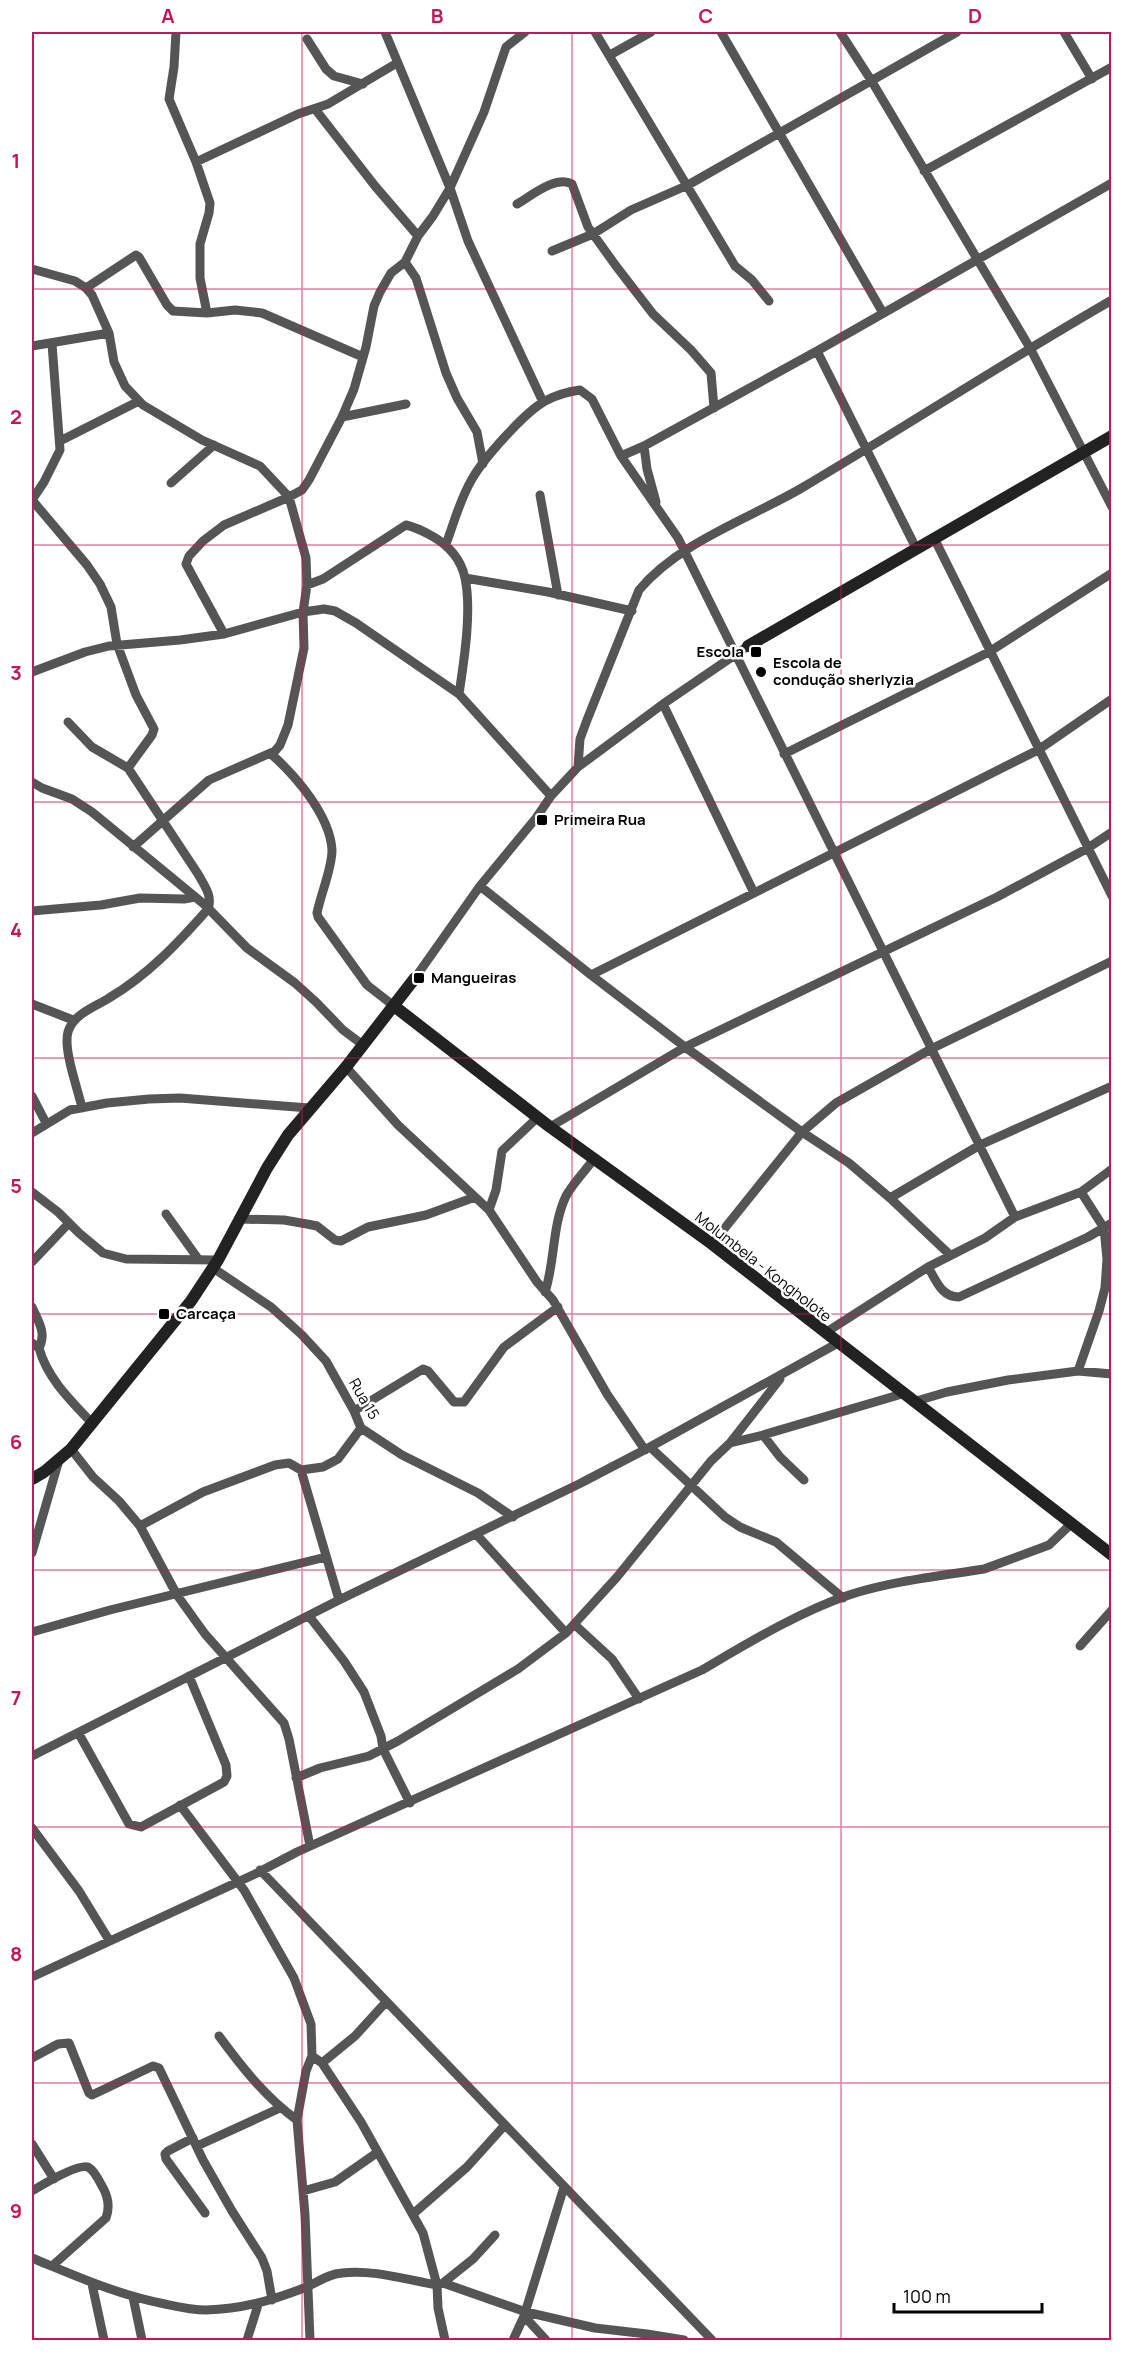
<svg xmlns="http://www.w3.org/2000/svg" width="1143" height="2372" font-family="Manrope,sans-serif">
<style>
.lines{fill:none;stroke-linecap:round;stroke-linejoin:round}
.street{stroke:#555;stroke-width:9}
.secondary{stroke:#222;stroke-width:12}
.grid{fill:none;stroke:#c2185b;stroke-width:1.5;stroke-opacity:0.55}
.poi-dot{fill:#000;stroke:#fff;stroke-width:2}
.labels{text-anchor:middle;stroke-width:5;stroke-linejoin:round;paint-order:stroke}
.poi-label{font-size:15px;font-weight:bold;fill:#000;stroke:#fff;text-anchor:start}
.street-label{font-size:15px;fill:#000;stroke:#fff}
.neatline{fill:none;stroke:#c2185b;stroke-width:2}
.grid-label{font-size:20px;text-anchor:middle;font-weight:bold;fill:#c2185b}
</style>
<rect width="100%" height="100%" fill="#fff"/>
<g class="lines">
<path class="street" d="M176,32L174,67L169,99L196,162L210,203L209,213L200,244V278L207,313
M385,32L450,188L468,241L543,402
M595,32L735,266L752,280L769,301
M721,32L883,313
M840,32L871,80L1030,348L1112,507
M1064,32L1092,79
M307,39L326,69L334,76L363,84
M610,55L651,32
M315,109L375,186L418,236
M196,162L298,114L328,104L397,63
M924,171L1112,67
M517,204C531,196 556,175 572,184L588,227L616,266L653,314L691,350L711,373L714,408
M552,251L593,234L631,210L688,185L957,32
M405,262L416,278L446,373L457,398L477,432L483,464
M32,269L75,281L86,288L92,295L109,333L114,362L125,386L143,405L202,440L260,466L289,497L306,558L307,585L303,612L304,648L288,725L280,745L275,751L209,780L133,847
M86,288L136,255L139,257L167,305L173,311L207,313L235,310L262,313L363,357
M32,346L109,333
M817,351L916,548
M342,417L406,404
M60,441L139,401
M644,446L647,469L656,502
M621,456L644,446L817,351L1112,183
M171,483L214,445
M540,495L558,595
M32,500L87,565L100,584L111,607L117,644L136,695L154,729L152,735L128,768
M32,500L44,482L60,450L52,344
M934,538L1112,896
M446,544C454,523 460,499 472,479C484,458 524,413 545,401C556,395 566,392 580,390L592,399L621,456L678,538L1015,1217
M465,578L548,592L632,611
M307,585L323,579L406,525C415,527 423,531 432,536C448,545 461,559 465,578C472,611 464,661 459,694
M224,634L186,564L189,556L203,541L224,525L289,497L302,490L309,480L342,417L354,389L366,347L374,306L380,292L391,273L405,262L418,236L433,216L450,188L484,112L506,47L525,32
M32,672L85,652L109,646L180,640L224,634L303,612L324,609L335,611L356,623L459,694L551,796
M663,704L754,893
M68,722L92,747L128,768L198,874C204,885 213,896 208,909C178,943 148,975 109,998C95,1007 73,1014 68,1032C63,1050 78,1089 82,1108
M270,753C295,775 330,815 332,850C332,869 321,893 317,913L318,917L367,985L394,1006
M784,754L989,652L1112,573
M578,767L580,739L587,720L639,590C678,543 748,519 800,489C905,427 1006,361 1112,300
M32,782L42,788L72,799L92,812L205,905L247,948L295,983L316,1002L343,1030L363,1045
M480,886L591,975L685,1047L802,1132L849,1163L890,1198L950,1255
M32,911L101,905L140,898L184,899L195,897
M591,975L1038,750L1112,699
M415,978L480,886L536,818L551,796L578,767L663,704L748,646
M32,1004L73,1020
M346,1067L398,1125L489,1210L537,1282L553,1300L607,1394L645,1450
M32,1096L46,1123
M550,1127L685,1047L997,897L1088,848L1112,832
M32,1133L70,1110L107,1103L149,1099L180,1098L309,1108
M32,1192L58,1212L79,1233L103,1253L126,1259L218,1260
M890,1198L980,1145L1112,1086
M489,1210L496,1190L502,1151L538,1117
M166,1214L199,1260
M239,1219L284,1220L307,1224L317,1226L335,1240L341,1241L368,1227L426,1215L475,1197
M712,1244L802,1132L836,1103L931,1049L1112,961
M32,1262L69,1223
M928,1267C936,1280 941,1297 959,1297L1088,1237L1112,1223
M213,1268L271,1307L302,1335L326,1361L354,1411L361,1428L402,1455L478,1493L513,1517
M545,1292C555,1262 552,1225 566,1196C573,1183 585,1171 594,1159
M32,1307C38,1321 47,1333 39,1348
M825,1333L928,1267L985,1238L1015,1217L1081,1192L1112,1169
M32,1343L39,1348C47,1378 71,1401 92,1423
M1078,1371L1099,1311L1105,1288L1107,1259L1104,1228L1081,1192
M913,1402L947,1392L1008,1380L1078,1371L1112,1374
M354,1411L423,1369L428,1371L454,1402H464L504,1347L558,1307
M763,1435L780,1457L804,1480
M730,1443L763,1435L902,1394
M650,1447L725,1517L740,1527L776,1542L843,1598
M71,1449L93,1477L119,1501L140,1526L177,1595L205,1634L284,1723L289,1739L310,1846
M301,1470L339,1600
M140,1526L203,1492L275,1465L289,1463L301,1470L323,1467L338,1459L361,1428
M476,1534L566,1633
M32,1553L59,1460
M309,1616L344,1661L364,1692L381,1736L383,1749L410,1803
M574,1624L612,1659L639,1699
M32,1632L110,1610L326,1557
M1080,1646L1112,1610
M79,1734L129,1824L141,1827L224,1782L227,1776L226,1765L189,1676
M32,1756L339,1600L579,1484L650,1447L838,1343
M296,1778L320,1768L369,1756L398,1741L518,1669L566,1633L617,1577L711,1461L730,1443L780,1379
M180,1805L244,1890L294,1978L311,2024L312,2056L306,2071L297,2120L305,2215L310,2340
M32,1828L79,1891L109,1940
M260,1870L712,2340
M32,1977L255,1874L297,1852L702,1670C748,1643 799,1612 849,1595C892,1581 940,1576 984,1569L1049,1545L1071,1524
M219,2036C241,2066 266,2098 297,2120
M312,2056L322,2063L361,2122L423,2233L437,2285L438,2308L445,2340
M32,2058L58,2044L69,2043L89,2093L92,2095L153,2066L159,2068L203,2160L232,2211L262,2258L267,2271L272,2300
M322,2063L355,2036L386,2002
M193,2138L168,2151L165,2154L166,2159L205,2213
M32,2144L54,2179
M197,2146L280,2108
M32,2191C42,2185 77,2164 88,2167C94,2170 99,2180 102,2186C108,2196 110,2207 106,2218L52,2266
M303,2191L335,2182L378,2152
M413,2214L467,2167L504,2126
M32,2258C76,2276 118,2295 165,2304C179,2307 192,2310 206,2310C242,2309 270,2301 304,2288C317,2283 327,2274 342,2273C372,2269 407,2280 437,2285L443,2283L526,2312L595,2328L647,2334L684,2340
M443,2283L473,2259L495,2235
M92,2284L104,2340
M133,2297L142,2340
M247,2340L258,2305
M513,2340L524,2316
M546,2340L524,2316L564,2187"/>
<path class="secondary" d="M748,646L1112,436
M394,1006L550,1127L712,1244L1112,1555
M32,1479L44,1472L71,1449L191,1301L218,1260L267,1168L288,1135L346,1067L415,978"/>
</g>
<path class="grid" d="M302,32V2340M572,32V2340M841,32V2340M32,289H1112M32,545H1112M32,802H1112M32,1058H1112M32,1314H1112M32,1570H1112M32,1827H1112M32,2083H1112"/>
<g class="poi-dot">
<rect x="750" y="646" width="12" height="12" rx="3"/>
<circle cx="761" cy="672" r="6"/>
<rect x="536" y="814" width="12" height="12" rx="3"/>
<rect x="413" y="972" width="12" height="12" rx="3"/>
<rect x="158" y="1308" width="12" height="12" rx="3"/>
</g>
<g class="labels">
<g class="poi-label">
<text x="744" y="657" text-anchor="end">Escola</text>
<text x="773" y="668">Escola de<tspan x="773" dy="17">condução sherlyzia</tspan></text>
<text x="554" y="825">Primeira Rua</text>
<text x="431" y="983">Mangueiras</text>
<text x="176" y="1319">Carcaça</text>
</g>
<g class="street-label">
<text transform="translate(763 1267) rotate(38)" y="5">Molumbela - Kongholote</text>
<text transform="translate(364 1399) rotate(60)" y="5">Rua 15</text>
</g>
</g>
<rect width="1143" height="2372" fill="none" stroke="#ffffff" stroke-width="66"/>
<path d="M894 2303v9h148v-9" fill="none" stroke="#000000" stroke-width="3"/>
<text x="903" y="2303" font-size="18" fill="#000000" stroke="#ffffff" stroke-width="4.5" paint-order="stroke">100 m</text>
<rect x="33" y="33" width="1077" height="2306" class="neatline"/>
<g class="grid-label">
<text x="168" y="23">A</text>
<text x="437" y="23">B</text>
<text x="706" y="23">C</text>
<text x="975" y="23">D</text>
<text x="16" y="168">1</text>
<text x="16" y="424">2</text>
<text x="16" y="680">3</text>
<text x="16" y="937">4</text>
<text x="16" y="1193">5</text>
<text x="16" y="1449">6</text>
<text x="16" y="1705">7</text>
<text x="16" y="1961">8</text>
<text x="16" y="2218">9</text>
</g>
</svg>
